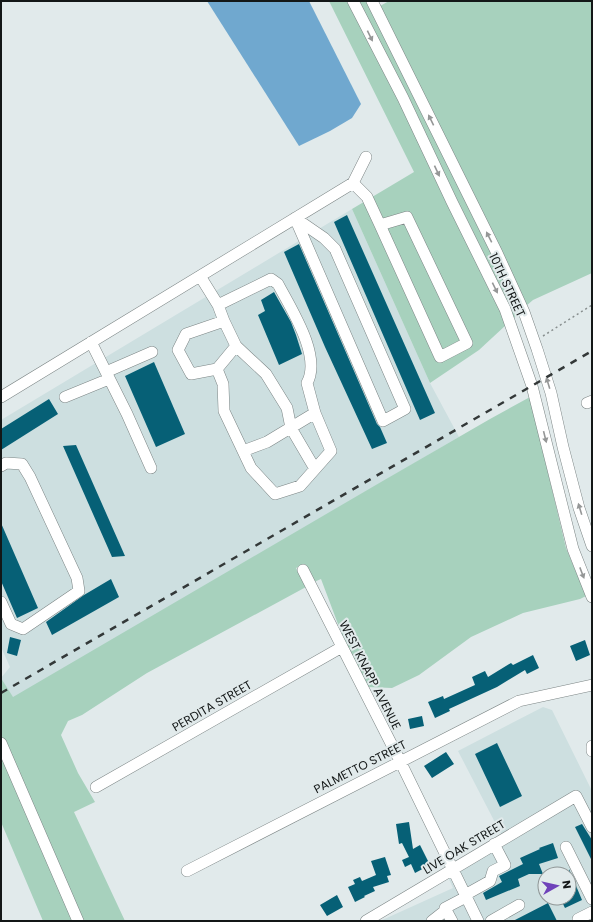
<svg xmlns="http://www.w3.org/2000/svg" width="593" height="922" font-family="Poppins,sans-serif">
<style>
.built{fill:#cddfe0;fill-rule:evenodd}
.green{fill:#a7d1bd}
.water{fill:#70a8cf}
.building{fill:#066076}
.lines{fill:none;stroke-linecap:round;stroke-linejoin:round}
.minor-casing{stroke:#7c8585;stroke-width:12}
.path{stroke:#888f8f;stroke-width:1.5;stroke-dasharray:2 3;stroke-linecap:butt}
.minor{stroke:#fff;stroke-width:11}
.rail{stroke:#333838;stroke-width:2.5;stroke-dasharray:7 7;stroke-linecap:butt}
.oneway{fill:#959797}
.labels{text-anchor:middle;stroke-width:4;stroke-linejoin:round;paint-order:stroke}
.street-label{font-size:12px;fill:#131717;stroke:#e1eaeb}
</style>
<rect width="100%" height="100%" fill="#e1eaeb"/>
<path class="built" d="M352,209L430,383L459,437L13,698L1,678L10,667L1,647V420Z
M543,707L552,710L592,791V919L589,921H483L458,870L583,797L577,790L501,834L458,751ZM545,874H569V898H545Z
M449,876L472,921H380L453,888L448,877Z"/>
<path class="green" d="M329,1H347L398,100L501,311L506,325L479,350L430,383L352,209L414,172Z
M359,1H367L493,254L519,313L514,318L510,307Z
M389,1H592V273L533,300L526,306L380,6Z
M530,397L566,548L586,596L580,599L523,613L471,637L419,675L392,688L368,687L344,640L321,579L314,582L305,564L296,568L306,587L147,673L82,715L68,721L61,735L78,773L95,802L74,812L125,921H43L1,822V678L13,697L381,482L490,419Z"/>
<path class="water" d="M207,1H309L361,104L352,118L330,131L299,146Z"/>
<path class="building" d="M347,215L435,413L420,420L334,222Z
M299,244L377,424L380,427L387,443L372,449L325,347L284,252Z
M274,292L291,322L296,335L302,354L279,365L258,315L265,311L261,300Z
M154,362L185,434L156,447L125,376Z
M49,399L58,414L1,450V429Z
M76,445L125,556L112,557L63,446Z
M1,523L38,608L17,618L1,581Z
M111,579L119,597L52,635L46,622L84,595Z
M10,637L21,640L17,656L7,653Z
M585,640L590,655L576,661L570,646Z
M533,655L539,668L527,674L525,670L497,687L449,709L450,711L435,718L428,702L443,696L444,699L475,685L472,677L485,671L488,677L511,663L513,665Z
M422,716L424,726L410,729L408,719Z
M497,743L522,796L500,807L475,754Z
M446,752L454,764L432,778L424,766Z
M409,822L413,849L420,845L430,865L415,873L411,864L405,867L402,860L409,857L402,843L399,844L396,824Z
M582,824L592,840V861L575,827Z
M553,843L558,858L539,864L543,874H529L518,879L520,886L486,900L483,893L502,882L499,876L523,864L520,858L540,849L539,848Z
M385,857L391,875L387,876L389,882L373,887L375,891L364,896L365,897L355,902L348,887L355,884L353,880L360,877L362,881L376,875L371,861Z
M569,869L582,900L565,908L560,898H569Z
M337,895L343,907L327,916L320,905Z
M548,903L557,921H513Z"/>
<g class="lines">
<defs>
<path id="minor" d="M353,1L403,98L452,202L505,309L532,386L573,549L592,597
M372,1L497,253L524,312L537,349L551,393L563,447L579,508L592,546
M353,183L367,197L380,225L440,357L467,343L407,217L380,225
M295,218L324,238L335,249L405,409L383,421Z
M200,276L218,305L271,279L278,284C291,309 322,356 307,383L315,413L331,451L300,486L275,494L251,468L224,411L223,384L217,369L191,374L178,350L186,334L224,321
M218,305L224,321L236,346L266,374L287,408L291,428L315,469
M91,342L127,414L151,468
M217,369L236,346
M106,372L152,352
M1,397L353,183L366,157
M65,397L109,379
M587,403L592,401
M243,451L267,442L315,413
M1,466L6,463L22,464L30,477L77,578L79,591L23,629L11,624L1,602
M303,570L400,761L478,921
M1,743L78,921
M592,746V751
M96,787L342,647
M566,847L592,899
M187,871L519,701L592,685
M465,895L490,881L493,871L505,865L494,844
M578,919L592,912
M366,921L576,796L592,827
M432,921L446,910
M452,921L445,908L466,897
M491,921L519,905"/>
</defs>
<use href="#minor" class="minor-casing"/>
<path class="path" d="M543,336L592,305"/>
<use href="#minor" class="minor"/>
<path class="rail" d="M1,693L592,351"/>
</g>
<defs><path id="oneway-solid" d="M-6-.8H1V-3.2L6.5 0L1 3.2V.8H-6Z"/></defs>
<g class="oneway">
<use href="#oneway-solid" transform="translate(370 36) rotate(64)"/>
<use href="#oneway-solid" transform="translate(431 120) rotate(-116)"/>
<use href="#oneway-solid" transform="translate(437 171) rotate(65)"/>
<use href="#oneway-solid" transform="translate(489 237) rotate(-117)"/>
<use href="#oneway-solid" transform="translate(495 288) rotate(64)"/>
<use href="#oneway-solid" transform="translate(548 383) rotate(-107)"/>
<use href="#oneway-solid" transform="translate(545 437) rotate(76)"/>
<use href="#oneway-solid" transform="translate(580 509) rotate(-107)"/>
<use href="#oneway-solid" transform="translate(582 573) rotate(69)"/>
</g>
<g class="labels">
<g class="street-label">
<text transform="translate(507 285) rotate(65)" y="4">10TH STREET</text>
<text transform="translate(370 675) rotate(63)" y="4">WEST KNAPP AVENUE</text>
<text transform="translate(212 706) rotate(-30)" y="4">PERDITA STREET</text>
<text transform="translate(360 767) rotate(-27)" y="4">PALMETTO STREET</text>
<text transform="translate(464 847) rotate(-31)" y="4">LIVE OAK STREET</text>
</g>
</g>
<rect width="593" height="922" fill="none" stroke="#131717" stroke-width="4"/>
<g transform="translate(557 886) rotate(82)"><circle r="19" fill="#e1eaeb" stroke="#8f9696"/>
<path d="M0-3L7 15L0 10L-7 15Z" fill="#6f42ba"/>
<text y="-6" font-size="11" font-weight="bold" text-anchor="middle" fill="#131717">N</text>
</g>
</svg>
